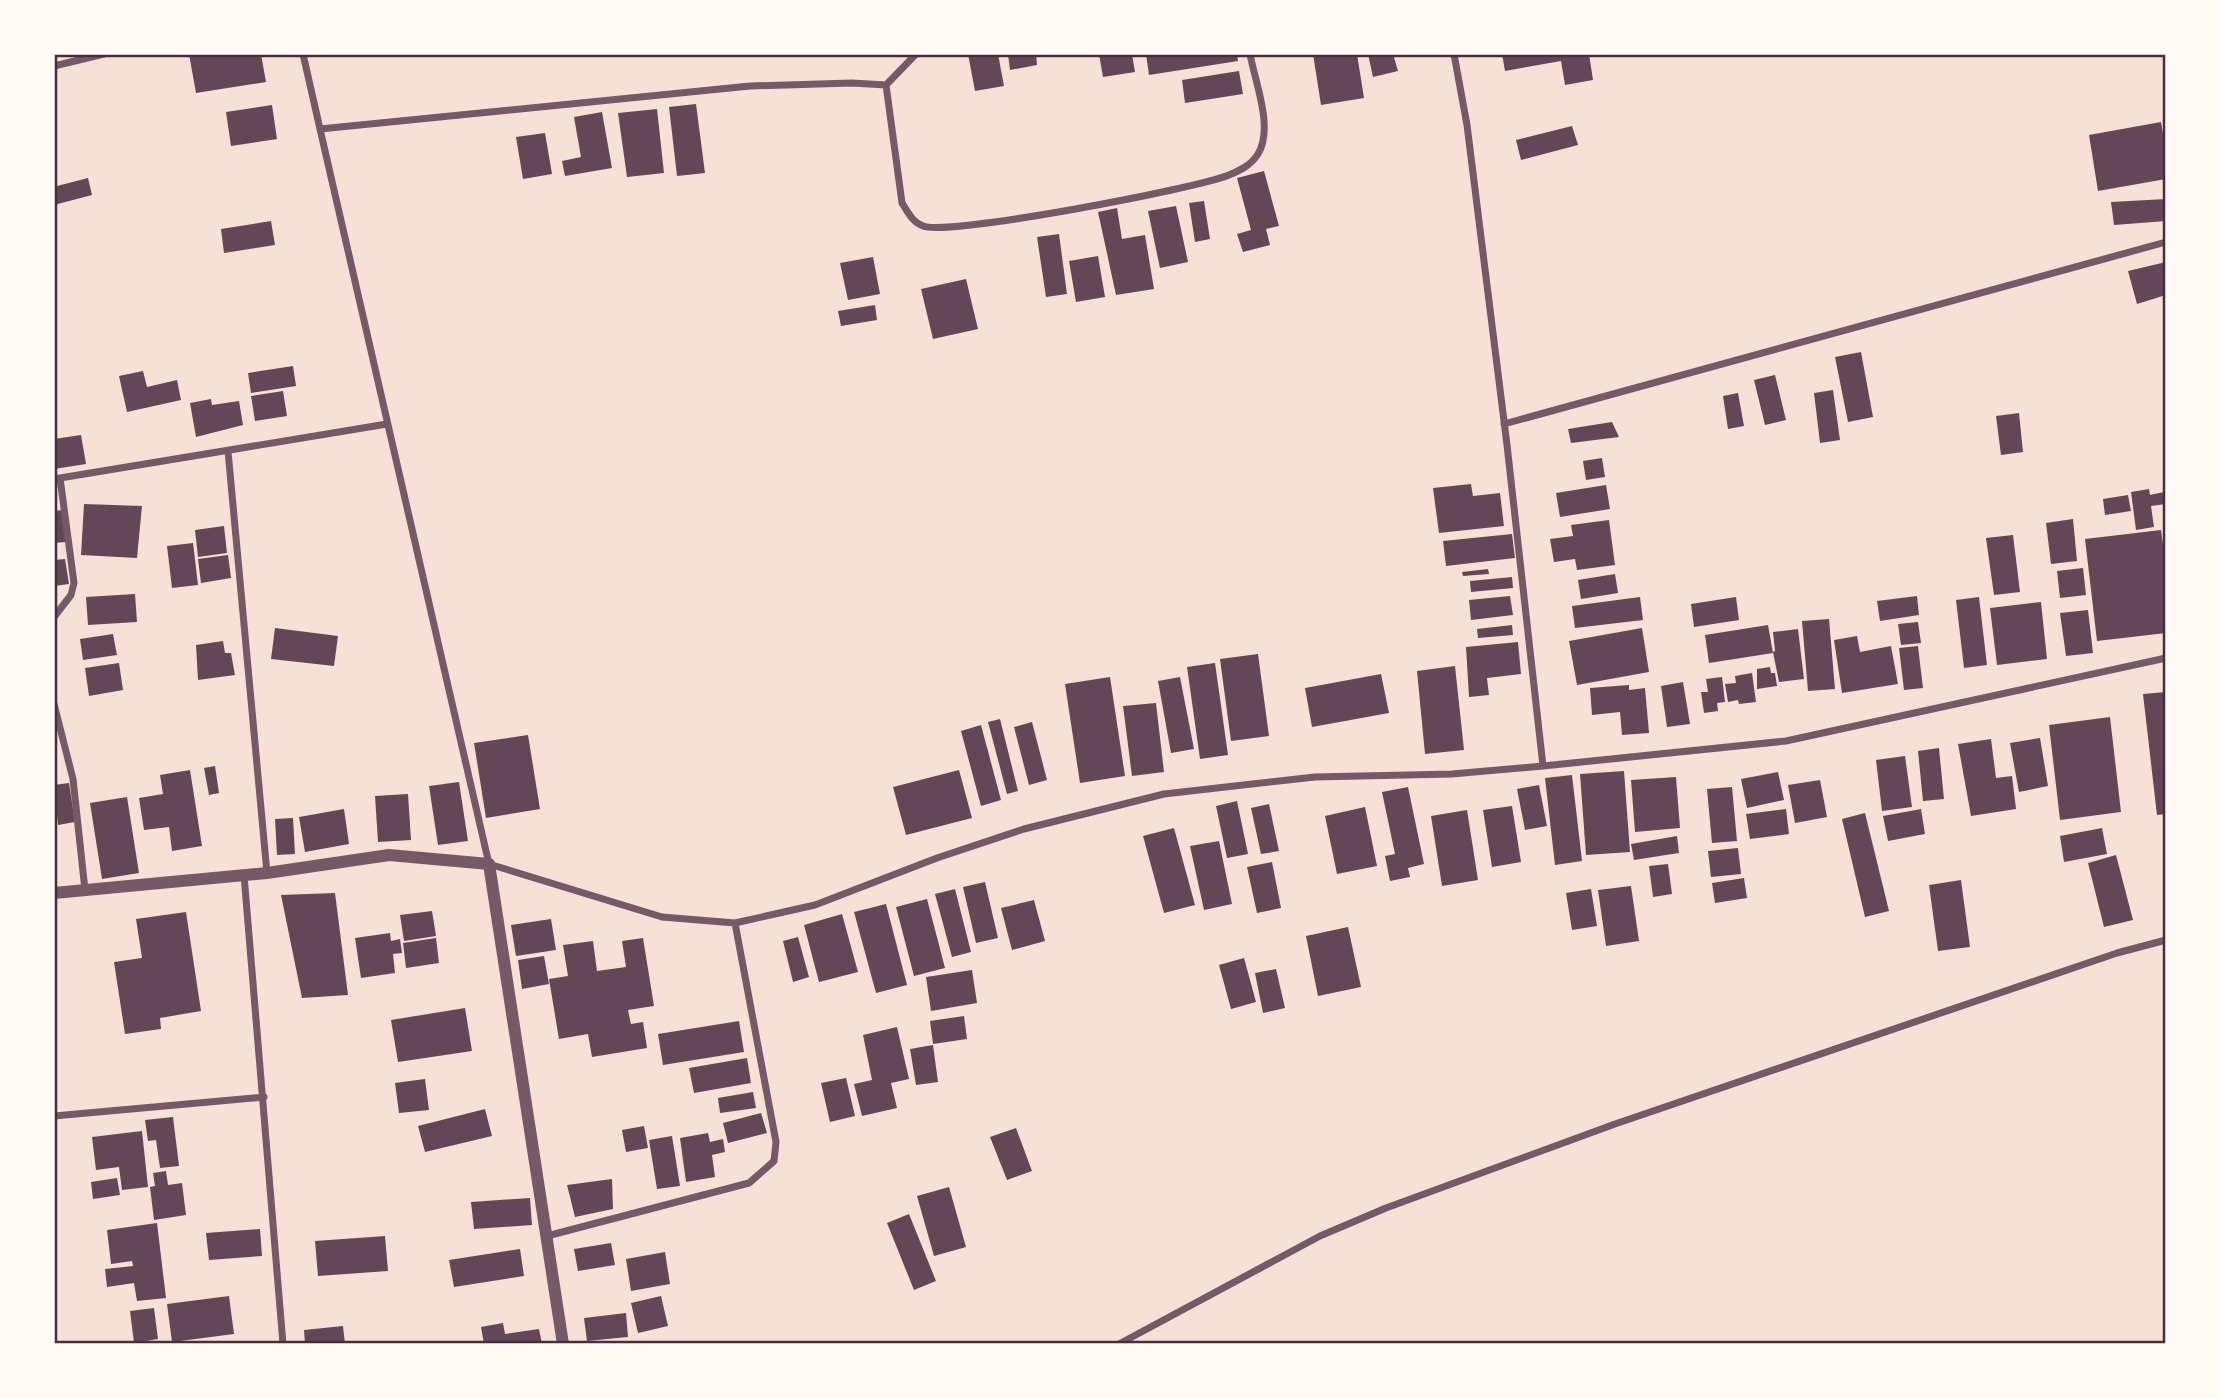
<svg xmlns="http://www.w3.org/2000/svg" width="2220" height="1398" font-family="'Zilla Slab',serif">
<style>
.building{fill:#644757}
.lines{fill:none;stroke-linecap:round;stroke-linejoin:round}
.minor{stroke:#755966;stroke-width:7}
.tertiary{stroke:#755966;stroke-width:12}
.neatline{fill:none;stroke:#4a2c40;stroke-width:2.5}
</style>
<rect width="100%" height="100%" fill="#f7e1d7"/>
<path class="building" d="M189,54H261L266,82L196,93Z
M968,54H998L1004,86L975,91Z
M1008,54H1036L1037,65L1010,70Z
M1099,54H1132L1135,72L1103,77Z
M1146,54H1237L1238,61L1149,75Z
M1313,54H1357L1364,98L1321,105Z
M1368,54H1393L1398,71L1373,77Z
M1502,54H1589L1593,80L1565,85L1561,61L1505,71Z
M1239,71L1243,94L1185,103L1182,80Z
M696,104L705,173L677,176L669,107Z
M272,105L277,139L231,146L226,112Z
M657,109L664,173L627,177L618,113Z
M602,112L612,168L565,176L562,161L581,157L574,117Z
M2161,122L2166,151V179L2098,191L2089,135Z
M1572,126L1578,145L1521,160L1516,140Z
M545,133L552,174L523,179L516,137Z
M1264,171L1279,226L1266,229L1270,245L1243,252L1237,234L1251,230L1237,178Z
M88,178L92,195L54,205V179L57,186Z
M2166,199V221L2114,225L2111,202Z
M1204,201L1210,239L1195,242L1189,203Z
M1176,206L1188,262L1160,268L1148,211Z
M1117,208L1122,239L1145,235L1154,289L1116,295L1098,212Z
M271,221L275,245L224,253L221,229Z
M1059,234L1067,294L1046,297L1037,237Z
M1098,256L1105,297L1076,302L1069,261Z
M873,257L880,294L848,300L840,263Z
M2166,262V295L2137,304L2128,271Z
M966,279L978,329L933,339L921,289Z
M875,305L877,320L841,326L838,311Z
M1861,352L1873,417L1848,422L1835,357Z
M293,366L296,386L251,393L248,373Z
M143,371L147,387L177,380L181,400L127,412L119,376Z
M1775,375L1786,420L1765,425L1754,380Z
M1833,390L1840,440L1820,443L1814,393Z
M283,391L287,416L255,421L251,396Z
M1738,393L1744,426L1728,429L1723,396Z
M211,399L212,405L239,401L243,425L196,437L190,403Z
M2019,413L2023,452L2001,455L1996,416Z
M1612,422L1619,437L1571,443L1568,429Z
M81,435L86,464L54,469V439Z
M1602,458L1605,477L1586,480L1583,461Z
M1471,484L1473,496L1500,493L1504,526L1439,533L1433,488Z
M1606,485L1610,509L1560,517L1556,493Z
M2149,489L2150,495L2164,492L2166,504L2151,506L2154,527L2136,530L2131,492Z
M2128,495L2131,511L2105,515L2103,499Z
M84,504L142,506L137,558L81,555Z
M63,510L66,542L54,543V511Z
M2073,519L2077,561L2051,564L2046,523Z
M1609,520L1615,565L1577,570L1575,559L1554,562L1550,539L1573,536L1571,525Z
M224,526L227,553L198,557L195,530Z
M2161,530L2166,567V633L2097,641L2085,539Z
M1512,534L1515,558L1446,566L1443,541Z
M2013,535L2020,592L1994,595L1986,538Z
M193,543L198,585L172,588L167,546Z
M228,555L231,578L201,583L198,559Z
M65,559L69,584L54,586V560Z
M2083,568L2086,595L2060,598L2057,571Z
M1488,569L1489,574L1463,576L1462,572Z
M1615,574L1618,593L1581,599L1578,580Z
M1512,577L1513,588L1471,592L1470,581Z
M135,594L137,622L88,625L86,597Z
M1510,596L1513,615L1471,620L1469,600Z
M1917,596L1919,615L1880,621L1877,601Z
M1640,597L1643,620L1575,628L1572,606Z
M1736,597L1739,620L1694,627L1691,604Z
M1979,597L1987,665L1964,668L1956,600Z
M2041,602L2047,659L1997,665L1990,608Z
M2088,610L2093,653L2066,656L2060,613Z
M1829,619L1835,689L1808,691L1802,621Z
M1918,622L1921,643L1901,645L1898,624Z
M1512,625L1513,635L1478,638L1477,629Z
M1768,625L1773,653L1709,663L1705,635Z
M275,628L338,636L334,666L271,659Z
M1642,628L1649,672L1577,685L1569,641Z
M1798,629L1804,679L1779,682L1773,652L1775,651L1773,632Z
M113,634L117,655L83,660L80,639Z
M1857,636L1860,652L1891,646L1898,684L1842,693L1834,640Z
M223,641L225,653H231L235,675L198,680L196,645Z
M1518,642L1521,674L1487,678L1489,695L1469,697L1466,647Z
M1918,646L1923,688L1904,690L1899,648Z
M1258,654L1269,736L1231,741L1220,659Z
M119,663L123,690L89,696L85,668Z
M1215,663L1228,755L1200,759L1187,667Z
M1455,666L1464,750L1425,754L1417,671Z
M1770,667L1771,673H1775L1777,686L1757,689V669Z
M1752,673L1756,702L1739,704L1738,700L1728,702L1725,684L1736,683L1735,676Z
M1381,674L1389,713L1312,727L1305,688Z
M1110,677L1125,776L1080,783L1065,684Z
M1180,677L1194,749L1171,753L1158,681Z
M1722,677L1725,702L1717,703L1718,711L1704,713L1701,692H1708L1706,679Z
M1683,682L1690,724L1667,727L1661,686Z
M1629,685V690L1645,688L1649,733L1622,735L1620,712L1592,715L1590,688Z
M2166,692V814L2157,815L2143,694Z
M1156,703L1164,772L1132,776L1123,706Z
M2110,717L2121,812L2060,820L2049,725Z
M1000,719L1018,791L1007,794L988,722Z
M1032,722L1047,780L1029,785L1014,727Z
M981,725L1001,800L981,806L961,731Z
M528,735L540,809L486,818L474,743Z
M2040,738L2048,786L2019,792L2010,743Z
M1991,739L1996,778L2012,776L2016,809L1971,816L1958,744Z
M1939,748L1944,799L1923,801L1918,751Z
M1905,756L1912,807L1882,811L1876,760Z
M215,766L219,793L209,795L204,768Z
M190,770L202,846L172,851L169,827L144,830L139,798L163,794L160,775Z
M959,770L972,818L906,835L893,787Z
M1624,771L1630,852L1586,855L1580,774Z
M1778,772L1784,800L1747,808L1741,779Z
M1572,775L1582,861L1555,865L1545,778Z
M1676,777L1680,828L1635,832L1631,780Z
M1820,780L1827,817L1795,823L1788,785Z
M459,782L468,841L438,845L429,786Z
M69,783L75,822L58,825L54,785Z
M1539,785L1547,826L1525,830L1517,789Z
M1408,787L1424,864L1408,868L1410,877L1390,881L1385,856L1395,854L1382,792Z
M1732,787L1737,841L1712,843L1707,789Z
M408,794L411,840L378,842L375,796Z
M127,797L139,873L102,879L90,803Z
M1237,801L1248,854L1227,858L1216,806Z
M1269,804L1279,851L1261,854L1251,808Z
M1512,806L1521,862L1492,867L1483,810Z
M1365,807L1377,866L1337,874L1325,816Z
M344,809L349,844L305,852L299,817Z
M1786,809L1789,834L1750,839L1746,814Z
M1921,809L1925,834L1888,841L1883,816Z
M1467,810L1478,880L1442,886L1431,816Z
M1865,813L1889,911L1865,917L1842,819Z
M293,818L295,854L277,855L275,819Z
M1174,828L1195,905L1164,913L1143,836Z
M2102,828L2107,854L2064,862L2060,836Z
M1677,836L1679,853L1634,860L1631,844Z
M1219,841L1232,904L1204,910L1190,846Z
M1738,848L1741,874L1711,877L1708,851Z
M2116,855L2133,920L2104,927L2088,863Z
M1272,862L1281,908L1257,913L1247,867Z
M1668,864L1672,894L1653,897L1649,866Z
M1744,878L1747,898L1715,903L1712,883Z
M1961,880L1970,947L1938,951L1929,885Z
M985,882L998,938L976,943L963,887Z
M1631,886L1639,941L1606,946L1598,890Z
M955,889L971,952L952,957L935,894Z
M1591,889L1597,926L1572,930L1566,893Z
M335,893L348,995L302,998L281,895Z
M927,899L945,968L914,976L896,907Z
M1034,900L1045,941L1012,950L1001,908Z
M886,904L907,985L876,993L854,912Z
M432,911L436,936L404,941L400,915Z
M186,912L201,1011L160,1018L161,1029L125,1034L114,962L142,958L136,919Z
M842,914L858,972L819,982L804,925Z
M551,919L556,950L516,956L511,925Z
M1348,927L1361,987L1318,996L1306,936Z
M390,933L391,941L400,939L402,953L393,954L395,973L361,978L355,938Z
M798,937L809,977L793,982L783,941Z
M436,938L439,963L406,968L403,943Z
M643,938L654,1006L628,1010L631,1024L643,1022L647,1048L592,1057L588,1034L559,1039L549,979L568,976L563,945L593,941L597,971L626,967L622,941Z
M544,956L549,984L522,989L518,960Z
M1244,958L1256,1002L1231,1009L1219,965Z
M1276,969L1285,1008L1263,1013L1255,973Z
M972,970L977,1003L931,1011L926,977Z
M465,1008L472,1051L398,1062L391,1020Z
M964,1016L967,1039L933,1044L930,1021Z
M739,1021L744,1052L663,1065L658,1034Z
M897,1027L909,1079L891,1083L897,1108L862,1116L854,1084L872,1080L863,1035Z
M933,1045L938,1082L916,1085L910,1049Z
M747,1058L751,1083L694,1093L689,1068Z
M846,1078L855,1116L830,1122L821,1083Z
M425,1079L429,1110L399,1113L395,1083Z
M753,1092L756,1108L720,1113L718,1098Z
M485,1109L492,1136L425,1152L418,1126Z
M761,1113L767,1133L728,1143L723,1123Z
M173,1117L179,1166L160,1168L156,1140L148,1141L145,1120Z
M644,1126L648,1148L626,1152L622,1130Z
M1016,1128L1032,1171L1007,1180L990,1137Z
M142,1131L148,1187L122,1190L119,1167L96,1170L92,1137Z
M708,1133L710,1142L723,1139L725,1152L712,1155L715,1177L686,1182L680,1138Z
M672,1136L680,1186L657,1189L649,1140Z
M166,1171L168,1185L182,1183L186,1215L154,1220L150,1187L155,1186L153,1173Z
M117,1178L120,1195L93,1199L91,1182Z
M612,1179L613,1209L575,1217L567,1185Z
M949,1187L966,1247L934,1256L917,1196Z
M530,1198L532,1225L474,1229L471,1202Z
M909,1214L936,1281L914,1290L887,1223Z
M157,1223L166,1298L137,1301L134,1283L107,1287L105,1269L133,1266L132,1261L111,1264L107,1230Z
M260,1229L262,1256L209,1260L206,1233Z
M385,1236L388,1271L318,1276L315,1241Z
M611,1243L615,1265L578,1271L574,1249Z
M520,1249L524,1276L454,1287L449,1260Z
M665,1252L670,1284L631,1291L626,1259Z
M229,1296L234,1334L172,1342L167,1304Z
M661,1296L668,1326L638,1333L631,1303Z
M154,1308L158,1339L134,1343L130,1311Z
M626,1313L628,1337L587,1341L584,1318Z
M503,1323L505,1334L539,1329L542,1344H484L481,1327Z
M343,1326L345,1344H305L304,1330Z"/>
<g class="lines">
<path class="minor" d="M303,54L320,129
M1250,54C1255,82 1274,128 1258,154C1251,165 1241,170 1229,175C1195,189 948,236 923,226C912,222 908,212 902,203L886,85L852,83L750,86L320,129L489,864L662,917L735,923L815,905L937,858L1024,829L1164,794L1315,777L1452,774L1543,766L1786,741L2166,658
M1454,54L1467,125L1507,445L1543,766
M54,66L104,54
M886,85L916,54
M1504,424L2166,242
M228,451L267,873
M54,479L387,424
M54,617L71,595L74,583L60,478
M54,704L73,779L85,890
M244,875L283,1344
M54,1116L264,1097
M547,1236L749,1183L774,1161L776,1142L735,923
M1119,1344L1320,1236L1386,1208L1615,1124L2117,953L2166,940"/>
<path class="tertiary" d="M54,893L267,873L389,855L489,864L563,1344"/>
</g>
<rect width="2220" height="1398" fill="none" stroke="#fffaf5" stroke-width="112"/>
<rect x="56" y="56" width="2108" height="1286" class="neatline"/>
</svg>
